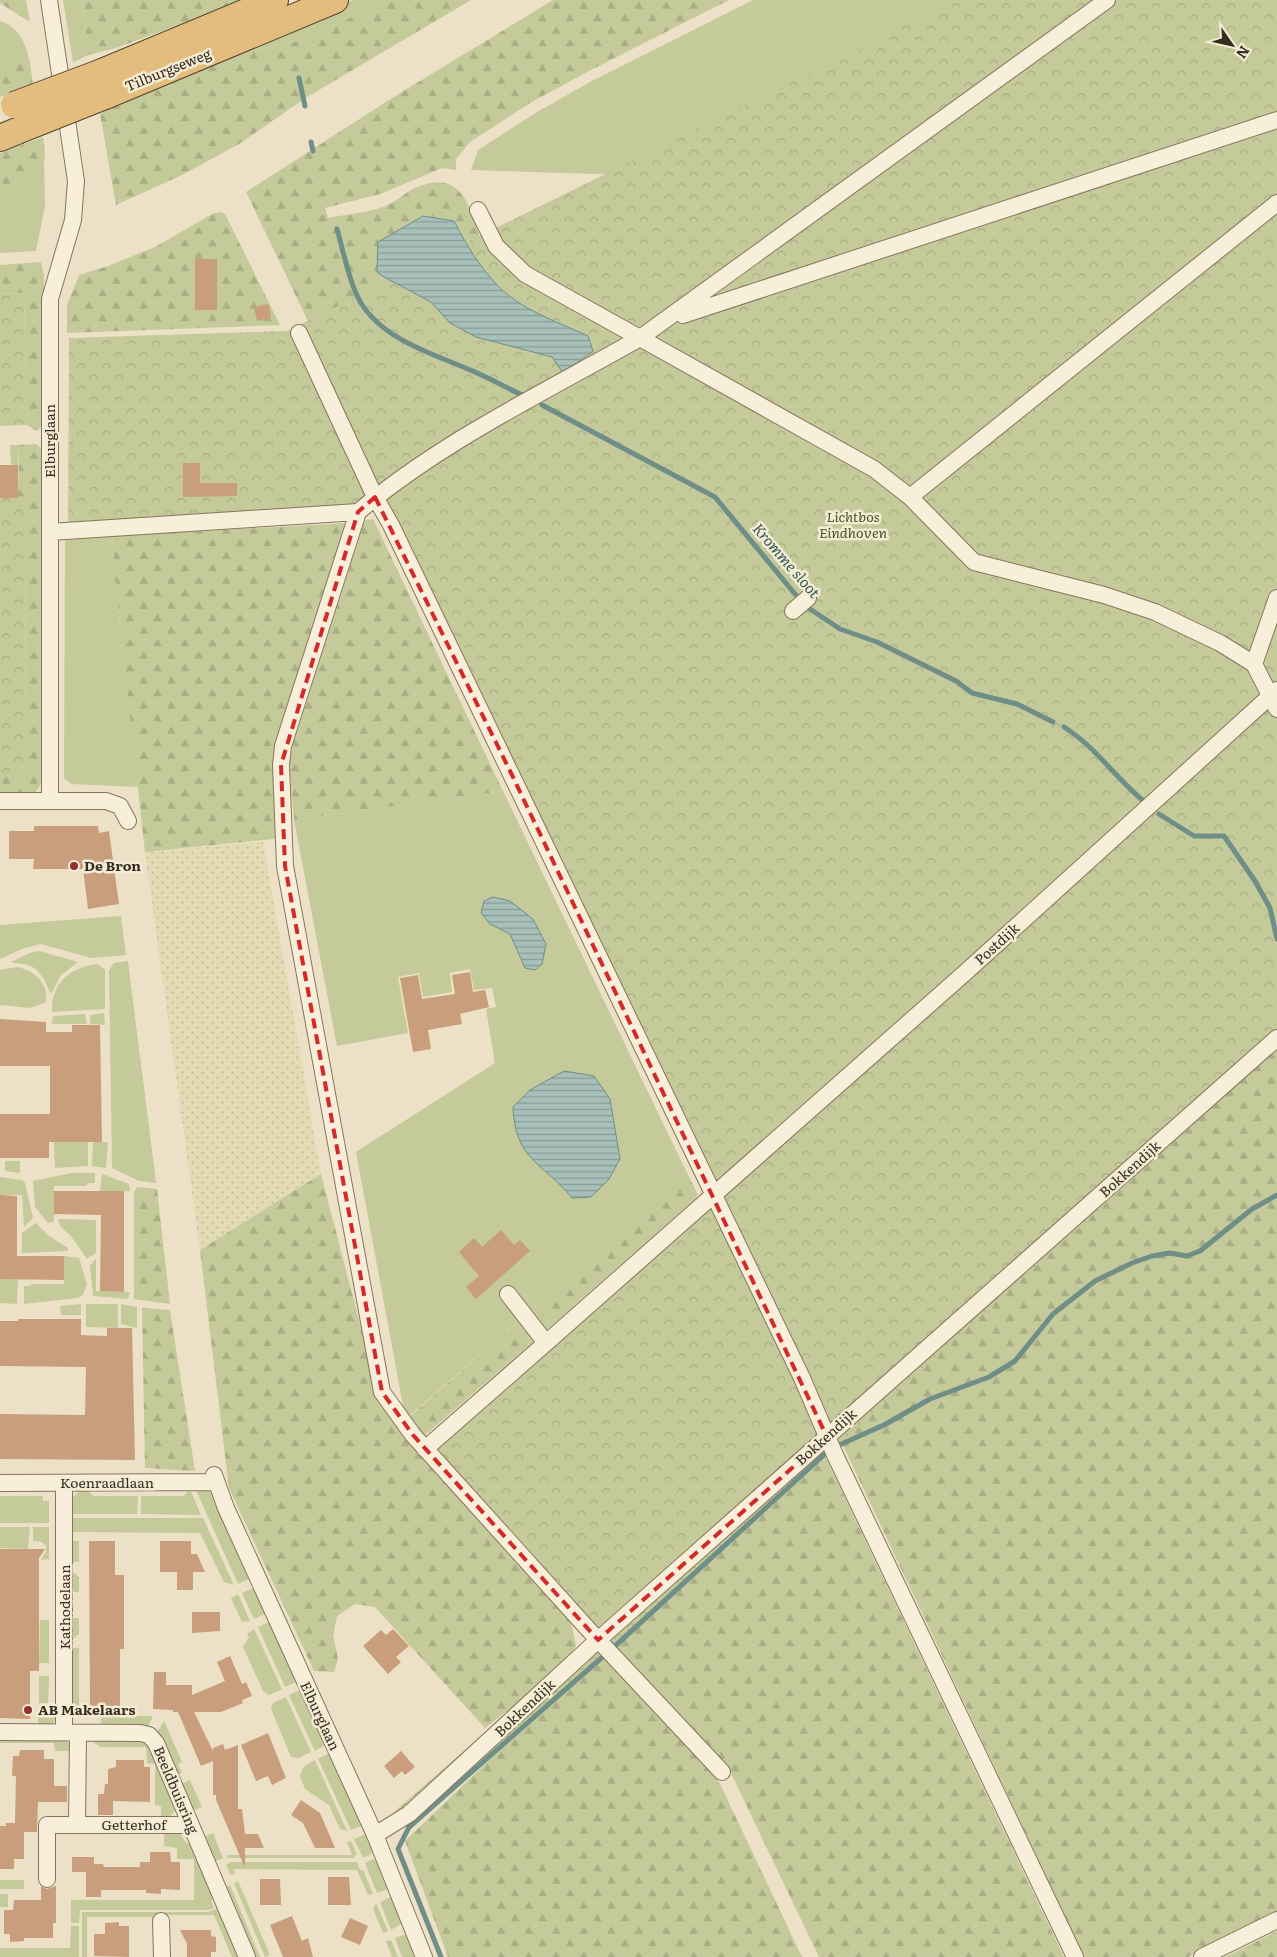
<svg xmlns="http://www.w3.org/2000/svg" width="1277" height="1957" font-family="Literata,serif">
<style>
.farmland{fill:url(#farmland-dots)}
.green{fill:#c4ca9a;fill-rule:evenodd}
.forest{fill:url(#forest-firs)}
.park{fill:url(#park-crowns)}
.water{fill:url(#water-rules);stroke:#6e8e87}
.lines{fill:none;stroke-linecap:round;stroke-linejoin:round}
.stream{stroke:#6e8e87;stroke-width:5}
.building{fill:#c99e7d}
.minor-casing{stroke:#87745c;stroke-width:18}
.trunk-casing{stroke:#554230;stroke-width:28}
.minor{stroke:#f7efd9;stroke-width:16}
.trunk{stroke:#e2bd7e;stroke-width:26}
.trunk-bridge-casing{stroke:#554230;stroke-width:28;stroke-linecap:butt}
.trunk-bridge{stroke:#e2bd7e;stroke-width:26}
.marked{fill:none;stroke:#d62828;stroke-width:4;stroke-dasharray:10 6;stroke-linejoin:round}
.poi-dot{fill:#93302f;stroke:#f4ecd5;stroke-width:2}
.labels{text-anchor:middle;stroke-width:5;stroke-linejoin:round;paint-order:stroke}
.street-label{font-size:14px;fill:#382c1f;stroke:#f4ecd5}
.park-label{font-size:14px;font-style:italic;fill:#475327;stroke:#f4ecd5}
.poi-label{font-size:14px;font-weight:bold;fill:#382c1f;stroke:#f4ecd5;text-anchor:start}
.water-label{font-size:15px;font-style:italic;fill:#2f5755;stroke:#f4ecd5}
</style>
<defs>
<pattern id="farmland-dots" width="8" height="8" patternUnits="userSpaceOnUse" patternTransform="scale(1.25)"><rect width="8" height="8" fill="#e2dbb3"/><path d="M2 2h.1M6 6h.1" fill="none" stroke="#c3bc9a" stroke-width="1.8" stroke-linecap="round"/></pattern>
<pattern id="forest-firs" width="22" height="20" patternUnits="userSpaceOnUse" patternTransform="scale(1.25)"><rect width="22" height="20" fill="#c4ca9a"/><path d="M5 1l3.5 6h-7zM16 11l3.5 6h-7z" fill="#a9ae84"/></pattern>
<pattern id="park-crowns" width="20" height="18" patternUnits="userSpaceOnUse" patternTransform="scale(1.25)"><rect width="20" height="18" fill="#c4ca9a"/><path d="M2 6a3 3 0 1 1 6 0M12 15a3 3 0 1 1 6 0" fill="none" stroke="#a9ae84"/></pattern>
<pattern id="water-rules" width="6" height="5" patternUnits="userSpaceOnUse" patternTransform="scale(1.25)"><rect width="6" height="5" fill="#a7c0b9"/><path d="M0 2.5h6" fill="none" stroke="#899c96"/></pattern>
</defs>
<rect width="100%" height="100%" fill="#ece1c6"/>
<path class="farmland" d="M263,842L321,1174L200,1250L145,852Z"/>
<path class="green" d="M63,0H82L89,55L73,62Z
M353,0H392L296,41L218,58Z
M753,0H985L725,178L471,170L478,150L537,112L592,81Z
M0,21C19,27 26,44 30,62L0,60Z
M44,161L45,206L36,251L0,253V196C19,188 34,180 44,161Z
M10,445H19L18,465H11Z
M112,536L115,579L138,787L71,784L64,778L65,540Z
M503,791L686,1171L535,1306L551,1326L533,1342L517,1322L407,1418L404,1411L356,1152L495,1063L486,1009L496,1007L492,988L474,990L470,969L450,973L452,992L423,997L419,973L398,977L408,1033L337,1046L294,820ZM484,901L542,964L525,968L510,934L490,924L481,913ZM594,1076L610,1099L620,1159L572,1198C544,1163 514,1160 514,1107L530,1090Z
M121,916L126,955L92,958L40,944L22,949L0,959V925Z
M40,951L78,962L61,975L51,994C45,983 42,970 28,965C22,963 15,964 11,962L32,952Z
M128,961L156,1183L139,1181L112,1168L109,970L114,963Z
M98,964L105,970V1009L52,1012C51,982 71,967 98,964Z
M17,967C34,970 49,983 46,1002L30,1008L0,1005V970Z
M104,1013L105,1025L90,1024V1015Z
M85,1014L87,1024H52L53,1016Z
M54,1141L88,1142V1166L55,1168Z
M93,1142H108L106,1168L92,1166Z
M5,1161H20V1173L5,1171Z
M71,1173H95V1183H87V1186H54V1222L48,1223L35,1207L33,1181Z
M102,1174L129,1184L130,1191H100Z
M0,1177L22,1180L25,1183L33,1218L24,1227L22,1195H0Z
M58,1219L96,1220V1253L87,1259L71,1236L61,1227Z
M36,1223L49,1236L68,1248V1251L22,1253V1233Z
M64,1256L79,1258L87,1284L83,1295L77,1298L24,1304V1286H31V1284H64Z
M96,1258V1291L130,1292L128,1299L93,1296L90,1266Z
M0,1279H18L17,1304L0,1303Z
M81,1304V1315H61L60,1306Z
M86,1304H118V1328L86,1327Z
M121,1304L137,1307V1328L121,1324Z
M195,1488L207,1490L213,1494L250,1575L249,1579L238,1584Z
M82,1489H87L93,1496H138L137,1514H71L73,1497Z
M190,1489L201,1515L141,1514V1496H183Z
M0,1496H43V1501H49V1523H0Z
M71,1518H203L234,1585L224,1582L200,1533L71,1532Z
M0,1527H30L28,1549L0,1548Z
M33,1527H49V1559L41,1560L46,1552V1546L42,1542L33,1541Z
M71,1541H79V1562H71Z
M71,1573H74L79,1577V1592H71Z
M254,1588L266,1610L265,1614L254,1619L242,1593Z
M238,1594L250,1621L242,1622L231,1598Z
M71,1618H79V1634L73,1639H70Z
M40,1620H49V1663H39Z
M269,1622L272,1624L297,1678L296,1682L285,1687L258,1627Z
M254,1629L282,1689L269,1695L263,1691L243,1647L249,1637L247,1634Z
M70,1648H79V1711H70Z
M39,1676H49L48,1703H39Z
M300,1690L303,1692L326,1741L325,1745L315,1751L289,1695Z
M286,1697L311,1752L299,1758L291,1757L271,1709L273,1703Z
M38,1715H58L53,1723L38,1726Z
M101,1716H153L148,1727L101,1726Z
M164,1721L182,1762L178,1764L182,1773L177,1775L157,1732Z
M0,1739L63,1740L70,1744L72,1751H55L54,1743H0V1776Z
M140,1739L148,1744L175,1806C175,1814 170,1818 161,1819V1806L155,1805V1764L147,1763L146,1747H101L94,1743V1740Z
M329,1753L362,1826L351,1830L318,1759Z
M315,1760L347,1831L340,1829L329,1805L305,1789L300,1776L304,1766Z
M190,1780L202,1807L192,1811L181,1784Z
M213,1833L223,1858L214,1862L204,1837Z
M164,1834H180L187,1844L191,1842L215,1899L211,1901L214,1908L208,1910H80L79,1923H71V1900H194V1859H177V1848L164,1846Z
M366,1834L369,1836L374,1848L371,1854L363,1858L354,1839Z
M351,1841L357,1854L354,1856L355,1858H228L227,1855H352L347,1842Z
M373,1859L379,1861L389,1885L388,1889L377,1893L365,1863Z
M231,1862H357L360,1870H363L373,1894L368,1895L357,1870L234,1869L235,1874L231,1875L226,1865Z
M0,1880H24V1889H0Z
M238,1881L270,1955L265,1957L234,1883Z
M230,1885L260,1957H254L225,1887Z
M0,1894H8V1907H0Z
M391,1897L395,1900L404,1922L391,1930L380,1902Z
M376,1903L388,1931L383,1933L373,1909Z
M219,1908L240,1957H232L214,1915H165V1912H208Z
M82,1912H158V1917H87V1957H82Z
M71,1926H79V1957H0V1948H70Z
M406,1934L409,1936L418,1957H402L395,1938Z
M391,1940L398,1957H392L386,1941Z"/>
<path class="forest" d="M0,0H26L30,22L0,3Z
M82,0H246L116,48L89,55Z
M392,0H471L307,97L239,144L180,176L116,205L100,114L110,106L218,58L296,41Z
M553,0H729L585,73L530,103L470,142L456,159V170L442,168L380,194L325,208L328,218C346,214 371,213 388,205C398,200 407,191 417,187C467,166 473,218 485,254L476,260L454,221L423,216L378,242L391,281L380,471L246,192L397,95Z
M6,59L30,62L33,85L0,97V60Z
M43,137C44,145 46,155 44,162C39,180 16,189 0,196V153Z
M221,212L225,214L280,325L67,333V305L79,275L108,266L155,247L214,213Z
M41,262L44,276V424L37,431L27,425L24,293L0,294V265Z
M37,444L44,452L43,781L35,793L0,795V774H25L26,498H18L19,445Z
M373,519L503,791L294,820L289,764L293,744L365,520Z
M348,523L278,739L283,838L145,852L115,579L112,536Z
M1277,1049V1912L1188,1957H1084L840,1439Z
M686,1171L698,1195L695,1199L551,1326L535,1306Z
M321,1174L378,1393L571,1621L576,1646L562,1669L485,1728L375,1607L355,1604L337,1616L333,1635L338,1659L334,1672L314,1671L229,1488L200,1250Z
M137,1187L157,1189L170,1304L134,1299V1192Z
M142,1308L170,1310L195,1471L145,1468Z
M517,1322L533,1342L423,1437L407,1419Z
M824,1454L1064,1957H819L728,1767L612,1644Z
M601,1653L712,1773L721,1786L802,1957H448L405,1841Z
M1277,1931V1957H1225Z"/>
<path class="park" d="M958,0H1277V1049L409,1831L395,1811L598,1634L432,1451L708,1204L376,511L347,519L68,534L69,338L287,331Z
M24,293L27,425L0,426V294Z
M0,498H26L25,774H0Z"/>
<path class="water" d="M423,216L454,221C466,244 479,266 497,285C521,310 558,322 588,336L593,351L563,373L552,357L476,337L450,323L431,302L384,277L377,272L378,242Z
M493,897L510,901L533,919L546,944L542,964L535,970L525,968L510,934L490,924L481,913L484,901Z
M564,1071L594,1076L610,1099L620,1159L609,1179L591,1197L572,1198C544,1163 515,1161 513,1107L530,1090Z"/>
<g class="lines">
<path class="stream" d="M299,78L305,106
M311,142L313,151
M337,229C343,250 350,285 361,303C385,342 438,355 477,373C493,380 507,388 522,395
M542,405L715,497L804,605L840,629L877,642L956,681L972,693L1017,704L1053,722
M1064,727C1096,747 1117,780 1146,803
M1159,814L1194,836H1224L1255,881L1270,908L1277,939
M837,1446L884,1425L930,1399L989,1377L1015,1361L1053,1314L1095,1281L1132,1263L1152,1256L1170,1253L1187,1256L1200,1251L1252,1209L1277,1195
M441,1957L398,1849L409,1827L615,1646L827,1452"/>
</g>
<path class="building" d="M195,259H217V310H195Z
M269,304L271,318L257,321L254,307Z
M183,463H200V483H237V496L183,497Z
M0,465H18V498H0Z
M34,826H98L99,833L109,831L119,904L88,909L83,869H33L34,859H9V831H34Z
M470,972L473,992L485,990L489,1007L460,1014L462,1024L428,1030L431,1049L413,1052L400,978L418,975L422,999L455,994L452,975Z
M0,1019L46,1022V1032H72V1025H100L102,1142H49V1158H0V1114H50V1066H0Z
M54,1191H124V1292L100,1291L101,1215L54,1214Z
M0,1195L17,1196V1256H64V1280L0,1279Z
M501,1230L514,1245L520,1240L530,1251L476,1299L466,1287L479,1276L459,1252L474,1238L482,1247Z
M18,1319H81V1335L107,1336V1328H132L135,1460L0,1459V1414L85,1415L86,1367L0,1366V1321H18Z
M89,1541H115V1575H124V1649H120V1706H90Z
M160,1541H191V1554H197L205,1572H193V1590H177V1572H160Z
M0,1549H45L39,1558V1671H30V1719L0,1718Z
M192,1612H220V1631L192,1633Z
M393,1629L409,1646L396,1657L401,1662L388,1674L363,1646L381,1630L386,1635Z
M230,1656L242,1684L246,1682L252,1696L242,1700L243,1703L221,1712H194L213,1751V1748L223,1744L225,1750L238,1745V1809H242L245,1834H258L264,1848H245V1868L216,1800V1795H213V1761L201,1766L178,1712H173V1710L153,1709L154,1672H166V1685H192V1695L225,1681L217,1662Z
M268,1733L286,1778L272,1785L268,1776L256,1781L241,1745Z
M20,1750H44V1759H54V1786H67V1802H38L37,1832H24V1859H14V1869H0V1826H6V1823H15L16,1776H12L13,1756H19Z
M401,1751L415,1767L405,1775L402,1771L394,1778L384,1766Z
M116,1760H144V1767H150V1802L113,1801V1815H98V1794H104L105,1784H108V1769L116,1767Z
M301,1800L320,1813L335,1848H315L303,1823L291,1815Z
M150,1852H170L171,1862H180V1890L161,1889V1894L146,1893V1890H101V1897H86V1872H72V1857H94V1864H103L104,1867H140V1862H150Z
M328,1877H349L351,1905H328Z
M260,1879H280L281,1905H260Z
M41,1886L47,1889L56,1886V1923H53V1938H24V1941L10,1942V1934H4V1910H13L14,1900H41Z
M292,1916L302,1941L308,1938L313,1957H283L270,1925Z
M350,1918L368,1926L360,1945L341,1937Z
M119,1922V1926H129V1957L94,1956V1934H105V1923Z
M180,1930H211V1936L216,1937V1952H211V1957H187V1944Z"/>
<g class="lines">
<defs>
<path id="minor" d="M49,0L76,181L73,220L50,299V800
M478,210L496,246L525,274L640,338L1107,0
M683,315L1277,120
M299,333L375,497L391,525L802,1378L835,1455L1075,1957
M910,497L1277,203
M358,512L283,746L281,765L285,866L382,1392L413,1435L588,1629L722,1772
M50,532L358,512C442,441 545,392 640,338L874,469L910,497L974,562L1104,595L1155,612L1220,643L1254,664L1277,709
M793,611L808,598
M1254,664L1277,598
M0,801H106L120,806L128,821
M546,1343L967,971L1277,690
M425,1449L546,1343L508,1294
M214,1475L226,1508L375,1835L424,1957
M0,1483L215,1482
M0,1732L140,1733L149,1735L156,1743L247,1957
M64,1732V1483
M77,1825L78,1733
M375,1835L409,1814L598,1640L1277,1038
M47,1879V1825H191
M161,1921L162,1957
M1202,1957L1277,1920"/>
<path id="trunk" d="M102,72L275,0
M105,96L335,0
M0,138L17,131"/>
</defs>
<use href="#minor" class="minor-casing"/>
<use href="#trunk" class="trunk-casing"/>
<use href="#minor" class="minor"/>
<use href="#trunk" class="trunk"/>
<defs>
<path id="trunk-bridge" d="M14,105L102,72
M17,131L105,96"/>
</defs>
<use href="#trunk-bridge" class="trunk-bridge-casing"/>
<use href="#trunk-bridge" class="trunk-bridge"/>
</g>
<path class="marked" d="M375,497L512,775L827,1437L598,1640L413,1435L382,1392L285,866L281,765L358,512Z"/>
<g class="poi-dot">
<circle cx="74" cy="866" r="5"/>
<circle cx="28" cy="1710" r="5"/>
</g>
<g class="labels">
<g class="street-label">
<text transform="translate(168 70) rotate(-22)" y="5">Tilburgseweg</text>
<text transform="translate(50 441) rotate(-90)" y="5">Elburglaan</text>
<text transform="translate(997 944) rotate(-42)" y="5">Postdijk</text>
<text transform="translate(1130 1169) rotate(-42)" y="5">Bokkendijk</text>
<text transform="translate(826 1437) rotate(-42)" y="5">Bokkendijk</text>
<text x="107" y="1488">Koenraadlaan</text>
<text transform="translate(65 1607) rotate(-90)" y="5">Kathodelaan</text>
<text transform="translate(525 1708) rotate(-43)" y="5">Bokkendijk</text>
<text transform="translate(320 1716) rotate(65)" y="5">Elburglaan</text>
<text transform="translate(176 1790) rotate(67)" y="5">Beeldbuisring</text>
<text x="134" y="1830">Getterhof</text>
</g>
<g class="park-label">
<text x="853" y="522">Lichtbos<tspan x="853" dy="16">Eindhoven</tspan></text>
</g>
<g class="poi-label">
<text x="84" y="871">De Bron</text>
<text x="38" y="1715">AB Makelaars</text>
</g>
<g class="water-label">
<text transform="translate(786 561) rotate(49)" y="5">Kromme sloot</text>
</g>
</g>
<g transform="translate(1232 45) rotate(124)" stroke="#f4ecd5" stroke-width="4" paint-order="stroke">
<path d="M0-4L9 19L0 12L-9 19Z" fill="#382c1f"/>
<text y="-8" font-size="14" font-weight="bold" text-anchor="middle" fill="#382c1f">N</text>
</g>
</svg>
